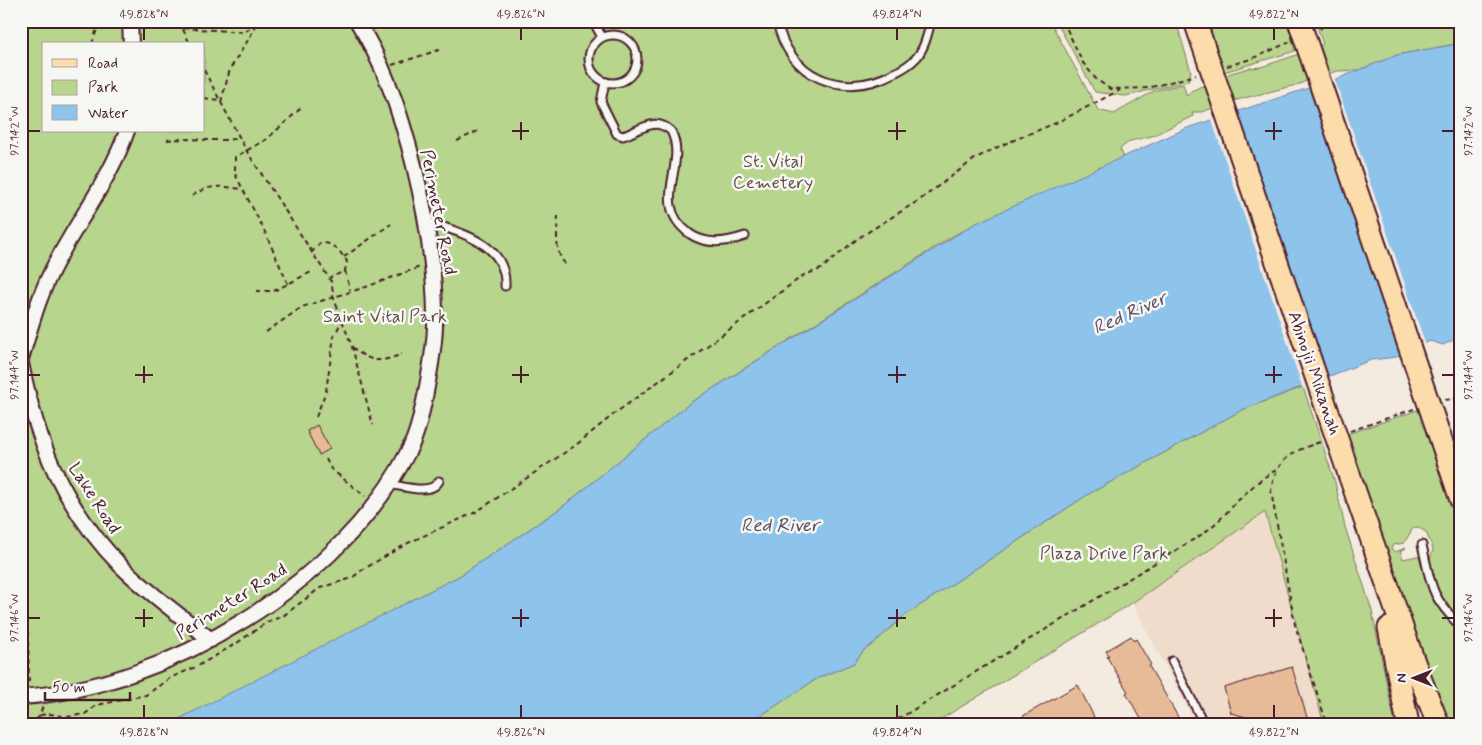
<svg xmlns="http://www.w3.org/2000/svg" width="1482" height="745" font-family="Mynerve,sans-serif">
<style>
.built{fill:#f0dcca}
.green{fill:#b7d58d;stroke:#807a5c;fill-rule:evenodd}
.water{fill:#8ec3eb;stroke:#73819e}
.pier{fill:#f3eae0}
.building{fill:#e8bb98;stroke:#4a1f2b}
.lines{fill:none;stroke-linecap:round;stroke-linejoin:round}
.lane-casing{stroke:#4a1f2b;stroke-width:11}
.street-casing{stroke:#4a1f2b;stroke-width:18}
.primary-casing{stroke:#4a1f2b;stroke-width:25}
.path{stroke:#4a1f2b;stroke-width:2;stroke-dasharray:5 4;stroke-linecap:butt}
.lane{stroke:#f6f6f2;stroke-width:7}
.street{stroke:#f6f6f2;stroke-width:14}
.primary{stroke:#fddcac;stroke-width:21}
.primary-bridge-casing{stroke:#4a1f2b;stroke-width:25;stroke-linecap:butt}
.primary-bridge{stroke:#fddcac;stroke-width:21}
.ticks{fill:none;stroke:#4a1f2b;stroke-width:2}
.labels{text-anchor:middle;stroke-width:5;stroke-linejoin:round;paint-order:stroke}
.park-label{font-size:18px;fill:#654c44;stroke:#f6f6f2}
.street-label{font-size:18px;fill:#4a1f2b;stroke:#f6f6f2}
.water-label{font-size:19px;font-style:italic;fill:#5e5065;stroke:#f6f6f2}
.neatline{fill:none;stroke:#4a1f2b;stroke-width:2}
.ticks-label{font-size:12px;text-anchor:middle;fill:#4a1f2b}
</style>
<rect width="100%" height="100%" fill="#f3eae0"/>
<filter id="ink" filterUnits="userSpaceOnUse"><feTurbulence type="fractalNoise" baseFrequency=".02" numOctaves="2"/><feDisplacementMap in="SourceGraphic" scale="10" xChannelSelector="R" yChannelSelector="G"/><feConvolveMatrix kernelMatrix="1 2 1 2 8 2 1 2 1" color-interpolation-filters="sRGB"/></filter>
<g filter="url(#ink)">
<path class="built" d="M1265,512L1328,724H1196L1132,603Z"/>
<path class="green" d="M21,21H1050L1098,110L1114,114L1154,91L1183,84L1187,96L1191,91L1231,73L1249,68L1261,67L1317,48L1323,44L1315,21H1461V43L1397,55L1360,70L1338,71L1314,77L1300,84L1233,101L1202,112H1192L1193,116L1152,136L1130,141L1120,149L1124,157L956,234L690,403L561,508L461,575L270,674L169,724H21ZM44,44H204V131H44Z
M1056,21H1176L1191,72L1188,81L1125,96L1095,92Z
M1208,21H1287L1295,51L1224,72Z
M1303,387L1335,482L1345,527L1372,611L1395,724H1324L1265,512L1132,603L933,724H748L818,678L854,663L864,650L873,644L904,616L1087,495L1242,410Z
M1421,409L1461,520V620L1440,597L1428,567L1433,549L1426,532L1417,527L1413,528L1404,543L1393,545L1391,549L1395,552L1406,548L1400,551L1403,559L1417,556L1421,558L1429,591L1441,610L1461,635V724H1446L1344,435Z"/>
<path class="water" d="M1461,43V336L1443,345L1430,341L1396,357L1371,360L1242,410L1087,495L904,616L873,644L864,650L854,663L818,678L748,724H169L461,575L561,508L690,403L974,224L1187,128L1339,78L1397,55Z"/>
<path class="pier" d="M1334,77L1426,346L1403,356L1311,85Z
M1233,111L1326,381L1303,389L1211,118Z"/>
<path class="building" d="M317,425L330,449L319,455L307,431Z
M1131,636L1134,641L1136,639L1151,665L1149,666L1182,724H1144L1126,693L1128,692L1107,657L1109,656L1106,651Z
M1292,667L1309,724H1238L1246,717L1231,713L1224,688Z
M1078,685L1094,717L1080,724H1027L1023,716Z"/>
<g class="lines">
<defs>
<path id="lane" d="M593,21L602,37
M777,21C788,77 842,100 892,74C901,70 910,65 917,57C925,47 928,33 931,21
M589 59a24 24 0 1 1 48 0a24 24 0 1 1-48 0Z
M605,82L601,102L617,134L623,136C641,130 654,116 671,131C689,166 648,203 690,234C707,246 728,242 745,236
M426,221C459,233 507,242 505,286
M389,484C403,486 431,496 439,481
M1422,545C1432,587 1429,594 1461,627
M1172,661L1204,724"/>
<path id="street" d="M130,21L131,44
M21,359C31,325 40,291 58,259C81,216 111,177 127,131
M21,363C37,443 63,506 120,565C148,593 181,616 211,640
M21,697C167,688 343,582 409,450C418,433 422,411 426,392C430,370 435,346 435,324C436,236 405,95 357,21"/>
<path id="primary" d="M1442,443L1461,500
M1350,477L1414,662L1438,724
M1389,628L1408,724"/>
</defs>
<use href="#lane" class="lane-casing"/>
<use href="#street" class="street-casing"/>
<use href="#primary" class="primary-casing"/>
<path class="path" d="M179,21L190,44
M1063,21L1083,63L1096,79L1110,89L1148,88L1196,75
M183,28L244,32L255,25
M1320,29L1328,21
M92,44L97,29L96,21
M392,65L442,49
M1227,66L1251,59L1290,42
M204,70L246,150L332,283L333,296L352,347L373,425
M204,98L219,100
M221,102L230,69L250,37L255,25
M167,140C191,137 216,143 239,138
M457,141L480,130
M192,196C209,184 221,186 241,189
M558,216C557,233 554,254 567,266
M311,253L320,243C334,242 339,251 347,261L345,271L329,278
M344,257L391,224
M345,271L350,290
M288,284L264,230L235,174V157L267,139L301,108
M256,291H274L311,272
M266,332L302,307L366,287L420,267
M352,347C371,363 380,363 402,354
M1445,400L1461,398
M316,417L326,391L334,336L343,319
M1350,431L1414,409
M1320,442C1291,452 1276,459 1271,491L1295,625L1327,724
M326,459L331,469L365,496
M21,606L28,634L29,684
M40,715L51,714L67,717L85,714L97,705L146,695L170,678L198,666L237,643L267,622L283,616L320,588L352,578L362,570L408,543L476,512L576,445L614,414L804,275L821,269L857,239L921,199L976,158L1002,145L1058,122L1120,90
M988,722L989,724
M29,724L39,717L43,706
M890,724L1201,535C1230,515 1242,489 1276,470
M1101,724L1103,723"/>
<use href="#lane" class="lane"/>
<use href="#street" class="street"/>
<use href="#primary" class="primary"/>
<defs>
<path id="primary-bridge" d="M1195,21L1350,477
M1299,21L1442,443"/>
</defs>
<use href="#primary-bridge" class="primary-bridge-casing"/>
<use href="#primary-bridge" class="primary-bridge"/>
</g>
</g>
<path class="ticks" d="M144,28V40M521,28V40M897,28V40M1274,28V40M521,122V140M897,122V140M1274,122V140M28,131H40M512,131H529M888,131H906M1265,131H1282M1442,131H1454M144,366V383M521,366V383M897,366V383M1274,366V383M28,375H40M135,375H153M512,375H529M888,375H906M1265,375H1282M1442,375H1454M144,609V627M521,609V627M897,609V627M1274,609V627M28,618H40M135,618H153M512,618H529M888,618H906M1265,618H1282M1442,618H1454M144,705V718M521,705V718M897,705V718M1274,705V718"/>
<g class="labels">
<g class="park-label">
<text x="773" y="167">St. Vital<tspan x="773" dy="21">Cemetery</tspan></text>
<text x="385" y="322">Saint Vital Park</text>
<text x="1104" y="559">Plaza Drive Park</text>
</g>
<g class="street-label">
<text transform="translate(439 212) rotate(79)" y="6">Perimeter Road</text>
<text transform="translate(1315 373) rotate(71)" y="6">Abinojii Mikanah</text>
<text transform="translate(95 498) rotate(57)" y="6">Lake Road</text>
<text transform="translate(231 601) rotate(-32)" y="6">Perimeter Road</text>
</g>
<g class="water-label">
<text transform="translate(1129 312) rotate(-24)" y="7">Red River</text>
<text x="780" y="531">Red River</text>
</g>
</g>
<rect width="1482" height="745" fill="none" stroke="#f6f6f2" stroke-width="55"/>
<rect x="42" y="42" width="162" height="90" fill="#f6f6f2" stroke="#b1a0a2"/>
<rect x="52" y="59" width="25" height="8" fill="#fddcac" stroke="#b1a0a2"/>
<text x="88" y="68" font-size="15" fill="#4a1f2b">Road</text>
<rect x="52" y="80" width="25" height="15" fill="#b7d58d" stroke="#b1a0a2"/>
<text x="88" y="92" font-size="15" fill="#4a1f2b">Park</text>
<rect x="52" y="105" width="25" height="15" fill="#8ec3eb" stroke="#b1a0a2"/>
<text x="88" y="118" font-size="15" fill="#4a1f2b">Water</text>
<g transform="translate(1414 678) rotate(270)" stroke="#f6f6f2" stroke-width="4" paint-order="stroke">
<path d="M0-4L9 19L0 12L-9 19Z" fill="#4a1f2b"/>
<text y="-8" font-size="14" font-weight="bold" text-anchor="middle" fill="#4a1f2b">N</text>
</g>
<path d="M45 692v8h85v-8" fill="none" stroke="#4a1f2b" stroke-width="2.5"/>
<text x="52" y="692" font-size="15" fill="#4a1f2b" stroke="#f6f6f2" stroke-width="4" paint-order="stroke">50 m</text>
<rect x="28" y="28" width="1426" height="690" class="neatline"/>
<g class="ticks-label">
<text x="144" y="18">49.828°N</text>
<text x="521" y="18">49.826°N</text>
<text x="897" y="18">49.824°N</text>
<text x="1274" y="18">49.822°N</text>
<text transform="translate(1468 131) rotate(-90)" y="4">97.142°W</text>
<text transform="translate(14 131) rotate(-90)" y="4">97.142°W</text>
<text transform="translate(1468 375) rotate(-90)" y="4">97.144°W</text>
<text transform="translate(14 375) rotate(-90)" y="4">97.144°W</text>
<text transform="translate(1468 618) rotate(-90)" y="4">97.146°W</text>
<text transform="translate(14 618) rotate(-90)" y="4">97.146°W</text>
<text x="144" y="736">49.828°N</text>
<text x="521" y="736">49.826°N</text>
<text x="897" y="736">49.824°N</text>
<text x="1274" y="736">49.822°N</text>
</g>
</svg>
